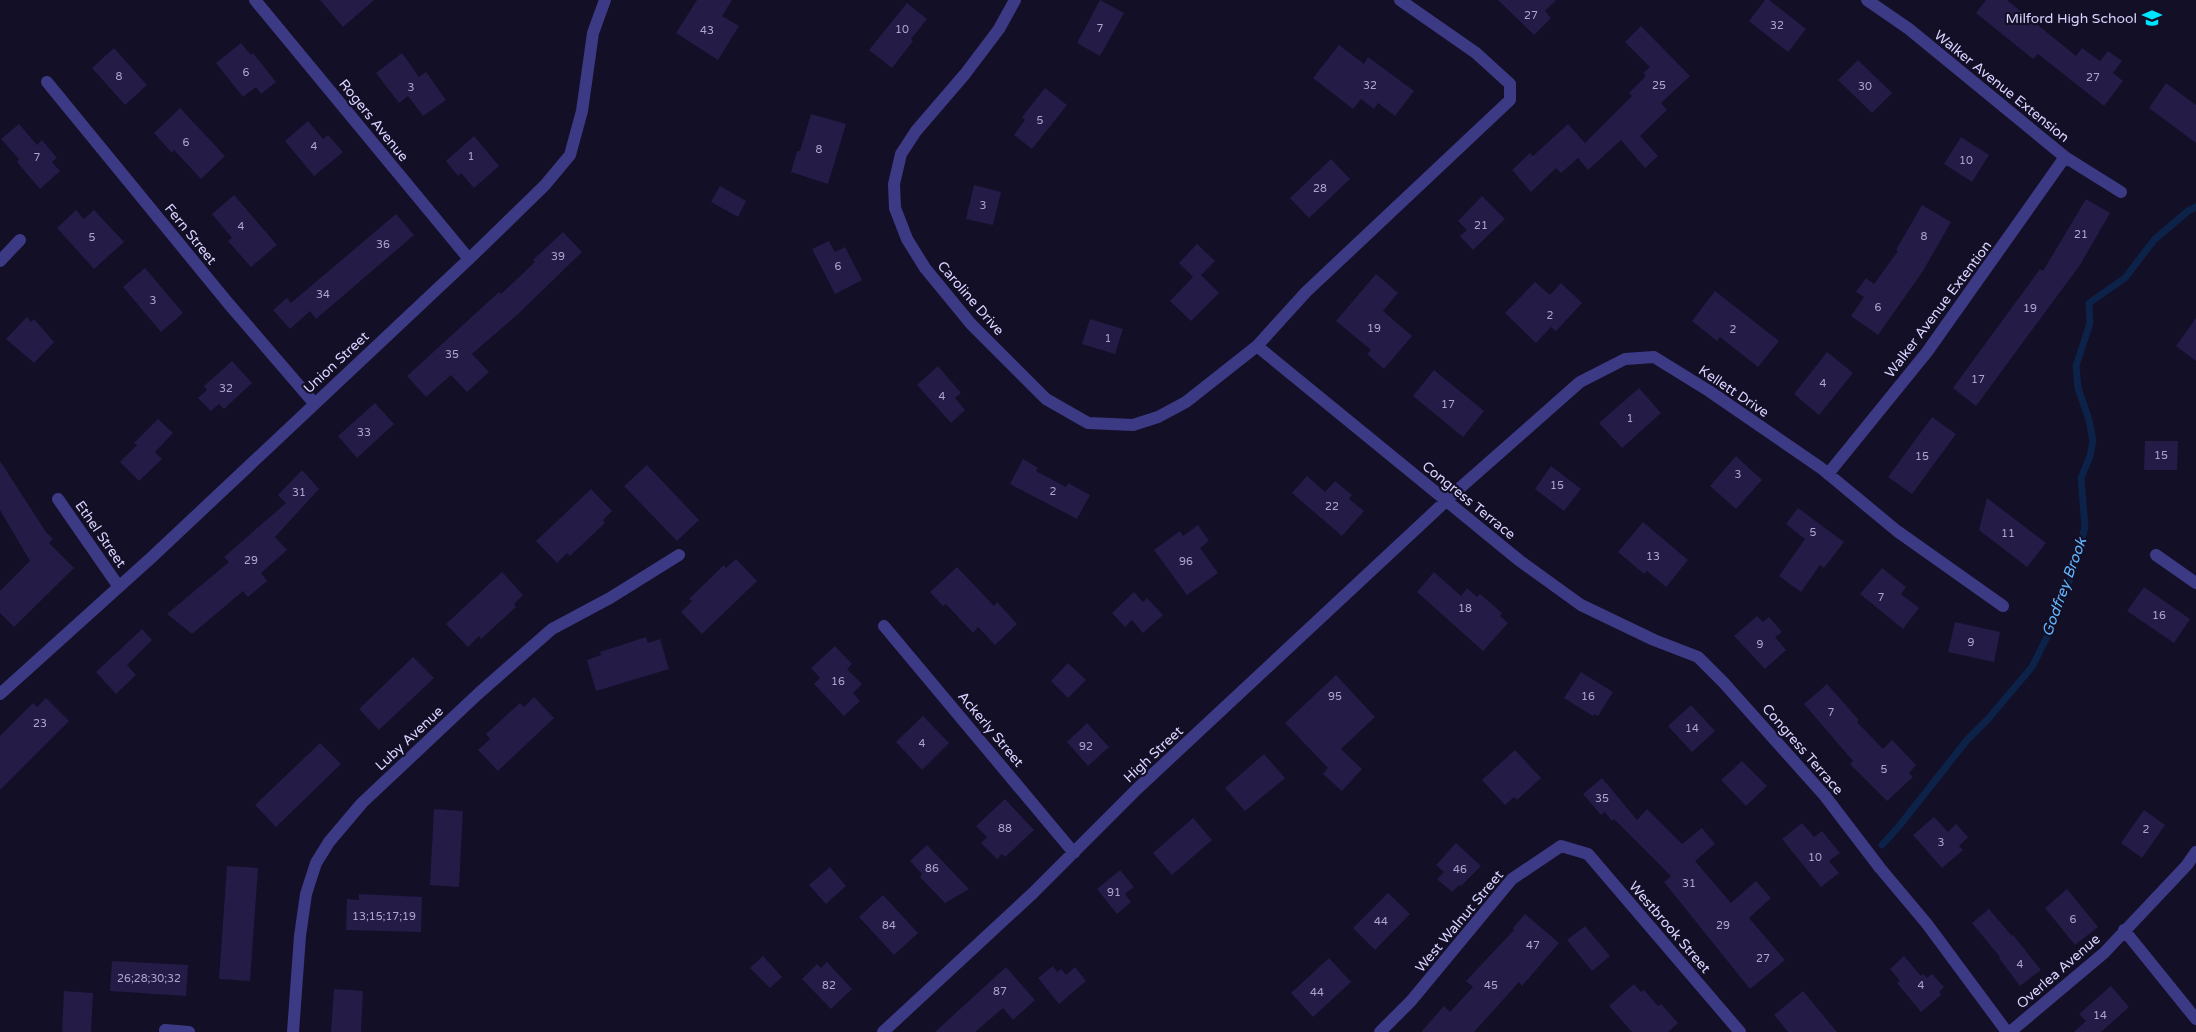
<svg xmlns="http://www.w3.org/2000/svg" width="2196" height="1032" font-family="'Varela Round',sans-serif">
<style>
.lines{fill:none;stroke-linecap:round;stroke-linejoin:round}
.stream{stroke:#0c2248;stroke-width:7}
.building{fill:#241b47}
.minor{stroke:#3d3a85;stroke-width:12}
.labels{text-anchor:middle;stroke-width:4.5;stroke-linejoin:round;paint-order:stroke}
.number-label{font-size:11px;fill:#aca6d1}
.poi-label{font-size:14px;fill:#d9d4ff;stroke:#130f26;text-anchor:end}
.street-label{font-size:14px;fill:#d9d4ff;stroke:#130f26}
.water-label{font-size:15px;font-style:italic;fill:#62b6ff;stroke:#130f26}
</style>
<rect width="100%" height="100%" fill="#130f26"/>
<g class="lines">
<path class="stream" d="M1882,845L1900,825L1967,740L1988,719L2032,667L2047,637L2072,574L2085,527L2081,478L2090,456L2093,441L2089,420L2078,388L2076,366L2090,323L2089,303L2125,278L2154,240L2188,211L2196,207"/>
</g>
<path class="building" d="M320,0H374L343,27Z
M697,0H732L722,16L739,26L718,60L676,33Z
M1100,0L1124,13L1100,56L1077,43Z
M1498,0H1556L1545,11L1551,18L1534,35Z
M1765,0H1769L1806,29L1788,52L1749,21Z
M1986,0H2007L2076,56L2082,48L2100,61L2108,51L2122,61L2113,73L2123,81L2104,106L2038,54L2033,59L1976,13Z
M907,3L927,19L911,39L913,41L892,68L869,50Z
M1641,26L1690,76L1661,103L1667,110L1640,136L1658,156L1645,168L1621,140L1588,170L1578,158L1561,173L1556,168L1531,192L1512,170L1530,153L1533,156L1568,124L1585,143L1632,96L1629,93L1646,76L1643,73L1650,67L1625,42Z
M241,43L251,55L253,53L276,82L261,94L256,87L243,97L216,63Z
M1339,45L1364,64L1368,57L1414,91L1395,116L1378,103L1374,109L1361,99L1353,109L1313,78Z
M114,48L147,85L125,105L92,68Z
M402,53L419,77L426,72L446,100L423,116L408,96L399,103L376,73Z
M1858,60L1892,93L1872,113L1838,80Z
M2166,83L2196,105V143L2149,108Z
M1045,88L1067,105L1032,149L1014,135L1025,120L1022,117Z
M180,108L225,156L201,179L174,150L172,153L154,133Z
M811,114L846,124L828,184L791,172L797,151H800Z
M308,121L323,139L328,135L343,152L314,176L285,141Z
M19,124L37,145L42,140L57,158L52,162L60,171L40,189L17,162L19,159L1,139Z
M474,136L499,166L474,188L461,173L458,176L446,161Z
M1961,137L1989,155L1972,182L1944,164Z
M1331,159L1350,179L1309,218L1290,198Z
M974,185L1001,192L993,225L966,219Z
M720,186L746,201L738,217L711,202Z
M234,195L277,245L251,267L228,241L232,238L212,214Z
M1482,196L1505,219L1473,250L1460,236L1467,230L1458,221Z
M2086,199L2110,213L2080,265L1976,406L1953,388L2040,269L2043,271Z
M1922,205L1951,222L1923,271L1878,335L1851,316L1864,297L1856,292L1866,278L1874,284L1898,251L1896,250Z
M76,210L84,219L94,210L124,242L94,269L57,228Z
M396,214L414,235L316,319L310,311L290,329L273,310L287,298L291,303Z
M563,232L582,252L518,314L472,354L489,372L467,392L451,375L426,397L407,376L499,292L501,294L535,262L533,260Z
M829,241L835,252L845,247L862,280L835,294L812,249Z
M1197,244L1215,261L1201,275L1219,293L1191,321L1170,301L1193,277L1179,263Z
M145,268L183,313L161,332L123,287Z
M1376,274L1398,293L1383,311L1412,336L1384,369L1367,354L1371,350L1336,321Z
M1535,282L1550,295L1561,283L1582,303L1556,331L1551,327L1536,343L1505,313Z
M1715,291L1779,341L1758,367L1720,337L1717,341L1692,321Z
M27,317L31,322L34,319L54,342L34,363L6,339Z
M2196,318V361L2176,346Z
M1090,319L1123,329L1115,354L1082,344Z
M1827,352L1853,373L1819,415L1794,394Z
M232,361L252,383L224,409L219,404L211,411L198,398L207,390L204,386Z
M938,366L961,393L955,398L965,410L951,423L917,385Z
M1434,370L1484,411L1463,437L1413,396Z
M1639,388L1661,413L1622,448L1599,423Z
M375,403L394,424L357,458L338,436Z
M1932,417L1956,434L1912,494L1888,477Z
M158,419L173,433L155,452L162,459L139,481L120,462L137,445L134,443Z
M2145,441H2178L2177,470H2144Z
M1736,456L1762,480L1736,509L1710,486Z
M1023,459L1038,468L1036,471L1066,487L1068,483L1090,495L1077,519L1010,484Z
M0,461L46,532L53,539L49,543L74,568L14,627L0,613V591L30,561L0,510Z
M647,465L699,520L677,541L624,486Z
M1551,466L1581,489L1564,511L1535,489Z
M302,470L319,489L275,537L287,550L261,573L267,581L248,597L243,591L192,634L167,614L229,562L224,557L286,503L278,495Z
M1307,476L1325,492L1335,481L1352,495L1349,499L1364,511L1342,536L1292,493Z
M591,489L612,511L603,520L605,523L570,556L567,553L557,563L536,541Z
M1987,498L2046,543L2027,567L1979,530Z
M1798,508L1844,542L1824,568L1820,565L1801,592L1779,576L1805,539L1786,524Z
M1643,522L1688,560L1666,587L1647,571L1644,574L1618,552Z
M1198,525L1209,541L1200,548L1218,573L1187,595L1154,550L1180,531L1183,536Z
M736,559L757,581L702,634L681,612L692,601L689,599L724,565L726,568Z
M957,567L994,606L997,602L1017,624L995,645L978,627L973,633L946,604L943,606L930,592Z
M1882,568L1906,587L1901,594L1919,608L1903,629L1860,594Z
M502,572L523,595L514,604L516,607L481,639L479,636L468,647L446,624Z
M1434,572L1461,596L1467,588L1477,597L1480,594L1502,613L1500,616L1508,623L1483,651L1417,592Z
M2144,587L2190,619L2174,643L2127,611Z
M1134,592L1143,602L1147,598L1163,615L1143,633L1132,620L1125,627L1112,613Z
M1757,616L1763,622L1769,617L1782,632L1775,637L1786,650L1765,669L1734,636Z
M1955,622L2000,632L1994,662L1948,652Z
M142,629L152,640L127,665L136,675L116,694L96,672Z
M646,637L648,643L660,639L669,669L596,691L587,660L601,655L600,652Z
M835,646L852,664L847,669L862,684L853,693L860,701L844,716L814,684L820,678L811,668Z
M413,657L434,678L379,730L359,709Z
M1068,663L1086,680L1068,698L1051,681Z
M1581,672L1613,692L1598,716L1594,714L1593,716L1564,698Z
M1336,675L1375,717L1341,749L1362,769L1342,791L1323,774L1328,768L1285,723Z
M1827,684L1859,720L1857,722L1883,749L1892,740L1916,765L1909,773L1913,777L1887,801L1850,764L1853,761L1804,704Z
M534,697L554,718L498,771L478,750L490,739L486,734L520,703L524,707Z
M46,698L69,721L0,790V736L33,703L37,707Z
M1691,705L1715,731L1692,752L1668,726Z
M923,716L949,743L922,770L896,742Z
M1087,723L1109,747L1088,766L1067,742Z
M320,743L341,764L276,827L255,805Z
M1515,750L1541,778L1517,800L1514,797L1505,805L1482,780Z
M1264,754L1285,778L1245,811L1225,788Z
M1742,761L1767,786L1746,806L1721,780Z
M1602,778L1637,820L1647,809L1682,844L1702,828L1715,844L1695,861L1731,903L1756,881L1771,898L1749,918L1785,960L1750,989L1664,882L1671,876L1614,819L1612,821L1605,812L1601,815L1583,794Z
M1005,799L1034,830L1005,857L1002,854L997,859L981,843L987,837L976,826Z
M434,809L463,811L459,887L430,885Z
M2144,810L2165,825L2142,858L2121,843Z
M1934,817L1948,832L1956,824L1968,837L1959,846L1963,850L1942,868L1913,835Z
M1193,818L1212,840L1172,875L1153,853Z
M1802,823L1814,837L1822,831L1840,853L1829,861L1839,873L1821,887L1782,839Z
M1456,843L1481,866L1461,886L1459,885L1452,892L1437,879L1444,872L1436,865Z
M927,845L969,889L945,903L920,877L922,874L910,861Z
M227,866L258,868L250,981L219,979Z
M830,867L846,886L826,904L809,885Z
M1120,870L1134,887L1125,894L1131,902L1117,914L1097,889Z
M2067,889L2098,927L2075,945L2045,908Z
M1388,893L1410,914L1375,950L1353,928Z
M359,894L422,897L421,932L346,930L347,899L359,900Z
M883,895L918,933L894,955L859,917Z
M1989,909L2012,936L2013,935L2041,970L2020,986L1999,958L2000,957L1972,923Z
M1525,914L1559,943L1522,986L1519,982L1474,1032H1421L1444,1006L1450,1012L1473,987L1466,981L1514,930L1513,928Z
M1585,926L1610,956L1592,971L1567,940Z
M763,956L782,977L770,988L750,968Z
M1904,956L1921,976L1923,974L1927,978L1932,974L1944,987L1939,992L1941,995L1921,1012L1897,983L1900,981L1890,969Z
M1329,958L1351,982L1313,1017L1291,993Z
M112,961L188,965L186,996L110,991Z
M827,962L852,989L831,1009L802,979L817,964L821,968Z
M1053,966L1057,972L1061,969L1066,975L1075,967L1086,981L1059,1004L1038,978Z
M1006,967L1035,1000L1013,1020L1003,1008L975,1032H935Z
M1634,984L1641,992L1644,990L1658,1006L1661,1004L1678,1023L1668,1032H1632L1609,1006Z
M2111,986L2129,1007L2101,1032H2074L2086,1021L2079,1014Z
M334,989L363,991L361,1032H331Z
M64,991L93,993L91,1032H62Z
M1803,991L1837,1032H1788L1774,1015Z"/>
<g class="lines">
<path class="minor" d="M255,0L469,259
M1015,0L999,29L965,74L916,131L901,154L894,184L895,208L907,239L925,268L971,324L1046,399L1088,423L1133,425L1158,417L1186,402L1257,346
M1400,0L1476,53L1510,84V100L1306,292L1257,346L1520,561L1581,605L1654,640L1698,657L1724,683L1825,796L1880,868L1927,924L2007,1032
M1867,0L1909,29L2065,157L2121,192
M47,82L228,303L314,403
M0,261L20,240
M1828,474L1927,352L2065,157
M58,499L119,587
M2156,555L2196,583
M884,626L1074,853
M0,694L152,557L469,259L545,185L570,155L582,111L593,33L605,0
M2124,930L2196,1019
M165,1030L189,1032
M293,1032L300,936L306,894L316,863L329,842L362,803L479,693L552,629L610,598L679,555
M883,1032L1033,893L1137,789L1461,487L1580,382L1625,359L1654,357L1709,391L1821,468L1897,531L2003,606
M1380,1032L1411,1001L1512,879L1561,846L1588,854L1740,1032
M2010,1032L2104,953L2187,865L2196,852"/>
</g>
<defs>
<symbol id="school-bare" viewBox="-9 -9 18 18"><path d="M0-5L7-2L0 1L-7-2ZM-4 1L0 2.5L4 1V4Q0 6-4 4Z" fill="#00e5ff" stroke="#130f26" stroke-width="2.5" paint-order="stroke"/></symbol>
</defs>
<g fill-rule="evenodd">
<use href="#school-bare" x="2138" y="4" width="28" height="28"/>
</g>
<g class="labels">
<g class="number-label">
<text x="1531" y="19">27</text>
<text x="1777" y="29">32</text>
<text x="1100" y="32">7</text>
<text x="902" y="33">10</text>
<text x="707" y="34">43</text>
<text x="246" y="76">6</text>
<text x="119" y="80">8</text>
<text x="2093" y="81">27</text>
<text x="1370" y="89">32</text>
<text x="1659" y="89">25</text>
<text x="1865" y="90">30</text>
<text x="411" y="91">3</text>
<text x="1040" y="124">5</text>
<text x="186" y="146">6</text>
<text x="314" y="150">4</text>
<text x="819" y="153">8</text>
<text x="471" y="160">1</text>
<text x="37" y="161">7</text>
<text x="1966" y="164">10</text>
<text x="1320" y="192">28</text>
<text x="983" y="209">3</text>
<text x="1481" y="229">21</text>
<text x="241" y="230">4</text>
<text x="2081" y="238">21</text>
<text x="1924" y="240">8</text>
<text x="92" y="241">5</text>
<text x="383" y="248">36</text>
<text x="558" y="260">39</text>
<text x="838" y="270">6</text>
<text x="323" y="298">34</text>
<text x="153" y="304">3</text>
<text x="1878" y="311">6</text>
<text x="2030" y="312">19</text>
<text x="1550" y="319">2</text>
<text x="1374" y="332">19</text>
<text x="1733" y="333">2</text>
<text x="1108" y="342">1</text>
<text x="452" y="358">35</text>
<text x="1978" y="383">17</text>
<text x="1823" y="387">4</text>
<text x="226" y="392">32</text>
<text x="942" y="400">4</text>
<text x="1448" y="408">17</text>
<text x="1630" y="422">1</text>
<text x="364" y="436">33</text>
<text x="2161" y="459">15</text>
<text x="1922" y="460">15</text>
<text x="1738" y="478">3</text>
<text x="1557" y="489">15</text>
<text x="1053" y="495">2</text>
<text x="299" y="496">31</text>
<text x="1332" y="510">22</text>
<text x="1813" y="536">5</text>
<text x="2008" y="537">11</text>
<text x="1653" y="560">13</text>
<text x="251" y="564">29</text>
<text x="1186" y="565">96</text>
<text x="1881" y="601">7</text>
<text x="1465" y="612">18</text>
<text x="2159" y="619">16</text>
<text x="1971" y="646">9</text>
<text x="1760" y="648">9</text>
<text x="838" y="685">16</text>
<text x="1335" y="700">95</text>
<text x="1588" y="700">16</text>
<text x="1831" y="716">7</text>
<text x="40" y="727">23</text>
<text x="1692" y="732">14</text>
<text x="922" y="747">4</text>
<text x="1086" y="750">92</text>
<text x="1884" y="773">5</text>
<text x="1602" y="802">35</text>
<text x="1005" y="832">88</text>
<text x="2146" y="833">2</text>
<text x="1941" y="846">3</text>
<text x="1815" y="861">10</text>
<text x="932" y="872">86</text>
<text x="1460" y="873">46</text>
<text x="1689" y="887">31</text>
<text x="1114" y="896">91</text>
<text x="384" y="920">13;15;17;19</text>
<text x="2073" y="923">6</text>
<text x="1381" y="925">44</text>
<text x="889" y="929">84</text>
<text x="1723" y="929">29</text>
<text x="1533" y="949">47</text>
<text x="1763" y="962">27</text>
<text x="2020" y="968">4</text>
<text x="149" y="982">26;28;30;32</text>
<text x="829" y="989">82</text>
<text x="1491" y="989">45</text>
<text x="1921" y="989">4</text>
<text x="1000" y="995">87</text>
<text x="1317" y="996">44</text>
<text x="2100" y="1019">14</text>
</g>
<g class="poi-label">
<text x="2137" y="23">Milford High School</text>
</g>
<g class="street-label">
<text transform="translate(2002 86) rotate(39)" y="5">Walker Avenue Extension</text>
<text transform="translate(374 120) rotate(51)" y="5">Rogers Avenue</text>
<text transform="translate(191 234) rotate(51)" y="5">Fern Street</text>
<text transform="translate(971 298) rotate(49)" y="5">Caroline Drive</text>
<text transform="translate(1938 309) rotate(-53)" y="5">Walker Avenue Extention</text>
<text transform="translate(336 362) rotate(-43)" y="5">Union Street</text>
<text transform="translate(1734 391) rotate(34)" y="5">Kellett Drive</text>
<text transform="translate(1469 500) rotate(39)" y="5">Congress Terrace</text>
<text transform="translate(101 534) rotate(55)" y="5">Ethel Street</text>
<text transform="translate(991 729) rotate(50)" y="5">Ackerly Street</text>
<text transform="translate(409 738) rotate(-43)" y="5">Luby Avenue</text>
<text transform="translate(1803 749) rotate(49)" y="5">Congress Terrace</text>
<text transform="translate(1153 754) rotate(-43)" y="5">High Street</text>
<text transform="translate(1459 921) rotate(-50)" y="5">West Walnut Street</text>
<text transform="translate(1670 927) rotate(49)" y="5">Westbrook Street</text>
<text transform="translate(2058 971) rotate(-41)" y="5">Overlea Avenue</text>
</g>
<g class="water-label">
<text transform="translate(2064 587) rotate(-70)" y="5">Godfrey Brook</text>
</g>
</g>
</svg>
